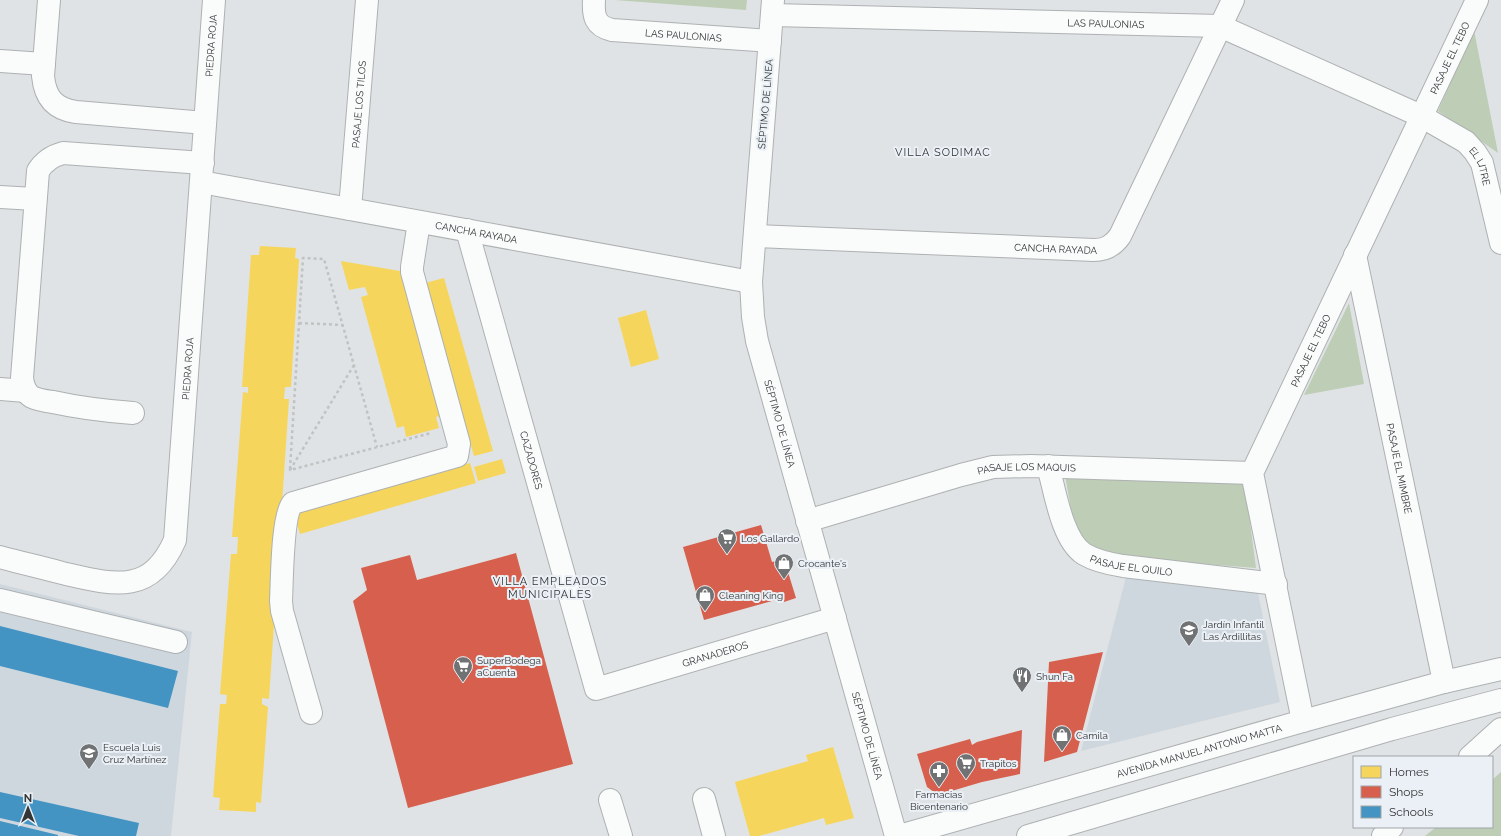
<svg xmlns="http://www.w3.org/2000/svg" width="1501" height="836" font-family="Raleway,sans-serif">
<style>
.built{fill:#cfd7de}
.green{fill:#becdb6}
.homes{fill:#f6d55c}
.shops{fill:#d6604d}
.schools{fill:#4393c3}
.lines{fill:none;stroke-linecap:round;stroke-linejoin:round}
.minor-casing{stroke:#aeb1b2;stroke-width:24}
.major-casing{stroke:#aeb1b2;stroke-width:24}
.path{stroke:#c1c3c3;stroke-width:2.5;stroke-dasharray:3 3;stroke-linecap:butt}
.minor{stroke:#fafbfb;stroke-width:22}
.major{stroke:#fafbfb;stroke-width:22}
.labels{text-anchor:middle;stroke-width:4;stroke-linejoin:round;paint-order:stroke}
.street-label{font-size:10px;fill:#333537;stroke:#eaf0f5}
.poi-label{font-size:10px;fill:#333537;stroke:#eaf0f5;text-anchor:start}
.neighbourhood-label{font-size:11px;letter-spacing:1px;fill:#333537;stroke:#eaf0f5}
</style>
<rect width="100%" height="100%" fill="#e0e3e5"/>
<path class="built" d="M1126,577L1258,593L1280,702L1081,751Z
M0,584L192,632L171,836H0Z"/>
<path class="green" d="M615,0H747L746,10Z
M1474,30L1498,153L1438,111Z
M1349,303L1364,384L1304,395Z
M1065,475L1245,484L1256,568L1102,556L1079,537L1073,521Z
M1501,772V836H1425L1436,827H1492V780Z"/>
<path class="homes" d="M260,246L296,248L295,258L299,259L291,387H285L284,399H289L269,699L262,698V704L268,707L261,803L256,802V812L219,810L220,798L213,797L220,704H226L227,695L220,694L231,554H237L238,537H232L243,392L248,393V387H242L251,255H259Z
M341,261L400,271L403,284L409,282L445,415L436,417L439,428L406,437L404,426L397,428L361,297L368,295L365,287L349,290Z
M444,278L493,451L474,456L425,283Z
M646,310L659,359L631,367L618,318Z
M502,459L506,473L478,481L474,467Z
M470,463L476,483L300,534L294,514Z
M833,747L854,818L826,825L824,818L759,836H750L735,782L808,761L806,755Z"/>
<path class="shops" d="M761,525L772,562L784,559L796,598L784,602L783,598L704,620L683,547Z
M516,553L573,764L408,808L353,601L367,590L361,568L410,555L417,580Z
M1103,652L1077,752L1044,762L1049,662Z
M1022,730L1020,774L982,782L938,795L927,787L917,754L970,739L972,745L977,742Z"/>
<path class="schools" d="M0,626L178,671L168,708L0,666Z
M0,792L139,823L136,836H79L0,818Z
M0,821L58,835V836H0Z"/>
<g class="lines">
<defs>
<g id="minor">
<path d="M49,0L43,76C45,97 54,109 76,112L205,123"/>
<path id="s1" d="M594,0C593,16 595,26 612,30L770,41"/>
<path id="s2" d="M773,0L751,282L753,317L757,341L896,836"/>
<path id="s3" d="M772,15L1220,26L1421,116L1466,142L1475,152L1482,163L1501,243"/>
<path d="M0,61L44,64"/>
<path id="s4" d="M201,182L751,282"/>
<path d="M0,197L35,199"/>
<path id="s5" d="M350,209L367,0"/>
<path id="s6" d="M467,230L596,689L835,618"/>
<path id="s7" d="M755,236L1094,250C1105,250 1113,246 1120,236L1233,0"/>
<path id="s8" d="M1355,255L1444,682"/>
<path d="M0,389L26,391"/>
<path d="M133,413C106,411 80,408 53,402C46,401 38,400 32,397C25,393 23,385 22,378L38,171C44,161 52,156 63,153L203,163"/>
<path id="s9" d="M1048,466C1055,491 1062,540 1084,554C1096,561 1110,564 1123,566L1276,584"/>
<path id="s10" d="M807,521L961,475L993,467L1031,466L1252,473"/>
<path id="s11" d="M0,557C22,563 44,568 66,574C114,585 151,595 175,540L214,0"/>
<path d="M0,600L176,642"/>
<path d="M311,713L282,611L281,601C282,583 282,514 293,503L457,456L459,444L412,272V267L419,222"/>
<path id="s12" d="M1303,721L1252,473L1477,0"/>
<path d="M1470,757L1501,729"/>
<path d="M704,799L714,836"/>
<path d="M610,800L621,836"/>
<path d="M1383,836L1392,827"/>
</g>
<g id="major">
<path id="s13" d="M899,836L1303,721L1444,682L1501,669"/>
<path d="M1028,836L1392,729L1501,700"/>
</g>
</defs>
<use href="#minor" class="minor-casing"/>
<use href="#major" class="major-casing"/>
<path class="path" d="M299,323L343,325
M354,365L290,470L431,433
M290,469L303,258L324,259L377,447"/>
<use href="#minor" class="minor"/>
<use href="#major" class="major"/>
</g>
<defs>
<symbol id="supermarket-pin" viewBox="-11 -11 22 30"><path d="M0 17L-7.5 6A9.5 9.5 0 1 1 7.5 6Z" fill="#707274" stroke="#eaf0f5"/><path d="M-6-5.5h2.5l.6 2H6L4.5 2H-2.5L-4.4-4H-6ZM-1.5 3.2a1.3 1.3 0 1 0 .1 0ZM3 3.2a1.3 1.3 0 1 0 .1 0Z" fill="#fff"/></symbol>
<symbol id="shop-pin" viewBox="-11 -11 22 30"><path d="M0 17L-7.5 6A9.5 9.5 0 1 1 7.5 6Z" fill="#707274" stroke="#eaf0f5"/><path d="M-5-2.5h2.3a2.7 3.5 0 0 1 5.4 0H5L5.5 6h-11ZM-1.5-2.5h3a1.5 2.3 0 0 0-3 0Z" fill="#fff"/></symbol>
<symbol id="school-pin" viewBox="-11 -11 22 30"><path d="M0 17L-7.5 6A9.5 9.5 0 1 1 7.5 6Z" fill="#707274" stroke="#eaf0f5"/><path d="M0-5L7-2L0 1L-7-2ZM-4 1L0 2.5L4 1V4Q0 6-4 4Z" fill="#fff"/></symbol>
<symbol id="restaurant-pin" viewBox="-11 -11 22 30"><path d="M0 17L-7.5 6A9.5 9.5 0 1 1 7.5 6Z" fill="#707274" stroke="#eaf0f5"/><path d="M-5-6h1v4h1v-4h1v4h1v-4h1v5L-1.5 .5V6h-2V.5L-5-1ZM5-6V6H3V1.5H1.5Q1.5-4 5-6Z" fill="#fff"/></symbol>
<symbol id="pharmacy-pin" viewBox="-11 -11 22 30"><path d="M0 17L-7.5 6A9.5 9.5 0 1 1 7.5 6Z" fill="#707274" stroke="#eaf0f5"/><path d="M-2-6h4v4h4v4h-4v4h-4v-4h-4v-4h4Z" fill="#fff"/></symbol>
</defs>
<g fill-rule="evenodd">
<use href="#supermarket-pin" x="716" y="527" width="22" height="30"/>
<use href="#shop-pin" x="773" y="552" width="22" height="30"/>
<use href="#shop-pin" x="694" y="584" width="22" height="30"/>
<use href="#school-pin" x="1178" y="619" width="22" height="30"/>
<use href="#supermarket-pin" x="452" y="655" width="22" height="30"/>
<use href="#restaurant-pin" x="1011" y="665" width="22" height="30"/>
<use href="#shop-pin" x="1051" y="724" width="22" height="30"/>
<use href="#school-pin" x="78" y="742" width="22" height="30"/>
<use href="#supermarket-pin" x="955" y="752" width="22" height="30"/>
<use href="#pharmacy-pin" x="928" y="760" width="22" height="30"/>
</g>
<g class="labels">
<g class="street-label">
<text dy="4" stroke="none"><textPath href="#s3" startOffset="334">LAS PAULONIAS</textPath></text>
<text dy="4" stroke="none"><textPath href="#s1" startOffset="111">LAS PAULONIAS</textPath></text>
<text dy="4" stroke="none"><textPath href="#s11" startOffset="693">PIEDRA ROJA</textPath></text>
<text dy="4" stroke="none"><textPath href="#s12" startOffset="713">PASAJE EL TEBO</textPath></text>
<text transform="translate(765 104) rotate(-85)" y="4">SÉPTIMO DE LÍNEA</text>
<text dy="4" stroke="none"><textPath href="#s5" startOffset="105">PASAJE LOS TILOS</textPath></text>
<text dy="4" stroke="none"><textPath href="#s3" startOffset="749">EL LITRE</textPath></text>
<text dy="4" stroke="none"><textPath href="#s4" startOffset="280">CANCHA RAYADA</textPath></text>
<text dy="4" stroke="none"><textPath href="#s7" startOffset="301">CANCHA RAYADA</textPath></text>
<text dy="4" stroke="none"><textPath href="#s12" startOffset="389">PASAJE EL TEBO</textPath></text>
<text dy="4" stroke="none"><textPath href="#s11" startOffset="369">PIEDRA ROJA</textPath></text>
<text dy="4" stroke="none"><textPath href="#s2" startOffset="428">SÉPTIMO DE LÍNEA</textPath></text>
<text dy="4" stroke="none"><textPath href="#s6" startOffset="239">CAZADORES</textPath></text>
<text dy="4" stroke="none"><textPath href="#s10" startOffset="227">PASAJE LOS MAQUIS</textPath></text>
<text dy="4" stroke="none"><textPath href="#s8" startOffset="218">PASAJE EL MIMBRE</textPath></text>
<text dy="4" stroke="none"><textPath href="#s9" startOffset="146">PASAJE EL QUILO</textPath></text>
<text dy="4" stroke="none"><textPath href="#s6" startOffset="601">GRANADEROS</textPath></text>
<text dy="4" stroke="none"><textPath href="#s2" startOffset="752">SÉPTIMO DE LÍNEA</textPath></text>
<text dy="4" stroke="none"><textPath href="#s13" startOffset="312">AVENIDA MANUEL ANTONIO MATTA</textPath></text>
</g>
<g class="poi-label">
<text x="741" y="542">Los Gallardo</text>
<text x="798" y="567">Crocante's</text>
<text x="719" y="599">Cleaning King</text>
<text x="1203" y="628">Jardín Infantil<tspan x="1203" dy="12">Las Ardillitas</tspan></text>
<text x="477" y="664">SuperBodega<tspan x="477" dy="12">aCuenta</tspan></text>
<text x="1036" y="680">Shun Fa</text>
<text x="1076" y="739">Camila</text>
<text x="103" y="751">Escuela Luis<tspan x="103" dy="12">Cruz Martínez</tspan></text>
<text x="980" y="767">Trapitos</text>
<text x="939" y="798" text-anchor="middle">Farmacias<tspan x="939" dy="12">Bicentenario</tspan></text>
</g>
<g class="neighbourhood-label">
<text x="943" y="156">VILLA SODIMAC</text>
<text x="550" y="585">VILLA EMPLEADOS<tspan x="550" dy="13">MUNICIPALES</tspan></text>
</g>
</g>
<rect x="1353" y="756" width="140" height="72" fill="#eaf0f5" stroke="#a1a5a9"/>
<rect x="1361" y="766" width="20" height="12" fill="#f6d55c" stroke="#a1a5a9"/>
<text x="1389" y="776" font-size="12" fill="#333537">Homes</text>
<rect x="1361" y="786" width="20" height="12" fill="#d6604d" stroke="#a1a5a9"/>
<text x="1389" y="796" font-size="12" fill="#333537">Shops</text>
<rect x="1361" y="806" width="20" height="12" fill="#4393c3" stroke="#a1a5a9"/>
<text x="1389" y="816" font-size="12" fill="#333537">Schools</text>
<g transform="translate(28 808)" stroke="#eaf0f5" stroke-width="3" paint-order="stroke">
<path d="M0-3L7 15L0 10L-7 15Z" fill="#333537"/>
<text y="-6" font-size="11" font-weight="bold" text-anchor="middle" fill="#333537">N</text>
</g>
</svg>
